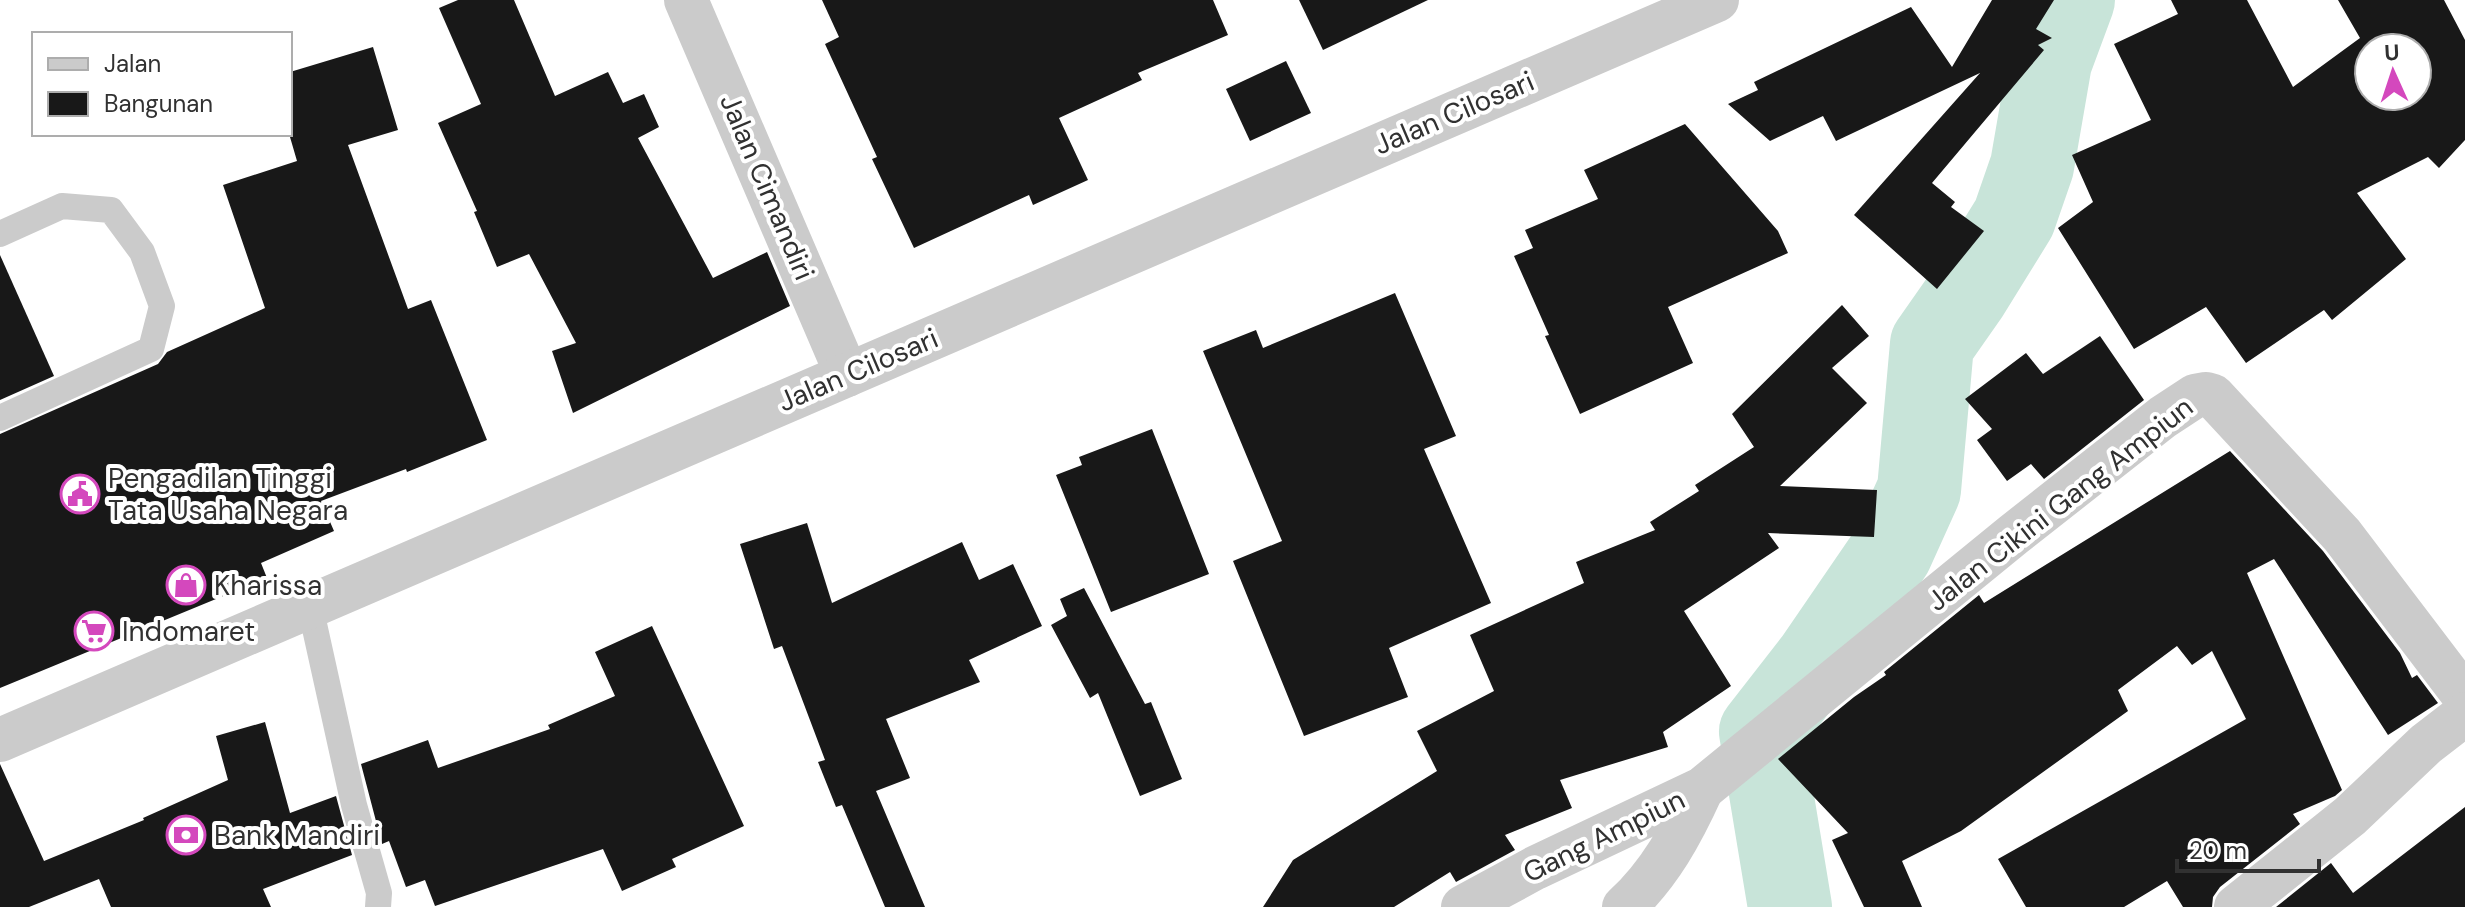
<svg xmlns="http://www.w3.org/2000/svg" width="2465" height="907" font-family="'DM Sans',sans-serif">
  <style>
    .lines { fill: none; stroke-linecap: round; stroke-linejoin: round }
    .river { stroke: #c8e4d9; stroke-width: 84 }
    .building { fill: #181818; fill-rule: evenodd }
    .service { stroke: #cbcbcb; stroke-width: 26 }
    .minor { stroke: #cbcbcb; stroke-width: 44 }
    .labels { text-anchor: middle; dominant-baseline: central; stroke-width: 8; stroke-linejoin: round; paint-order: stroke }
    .street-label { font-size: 28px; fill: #313131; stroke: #fff }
    .poi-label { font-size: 28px; fill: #313131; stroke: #fff; text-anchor: start }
  </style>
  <rect width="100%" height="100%" fill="#fff"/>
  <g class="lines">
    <path class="river" d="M1790 907 1761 732 1817 660 1891 552 1919 490 1932 344 1967 294 2014 218 2032 166 2050 62 2073 0"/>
  </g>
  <g class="building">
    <path d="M458 0H514L555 96 608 72 623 103 644 94 659 127 638 138 713 278 767 252 790 306 573 413 552 351 576 343 529 254 497 267 474 212 477 211 438 123 481 104 439 8Z"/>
    <path d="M822 0H1213L1228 35 1138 73 1142 80 1059 118 1088 180 1033 205 1029 195 914 248 872 159 877 157 825 44 839 37Z"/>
    <path d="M1299 0H1428L1323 50Z"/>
    <path d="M1992 0H2054L2036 29 2052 38 2038 45 2044 50 1932 183 1955 202 1951 207 1984 231 1937 289 1854 215 1980 73 1836 141 1823 116 1770 141 1728 104 1758 90 1754 82 1911 7 1952 67Z"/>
    <path d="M2171 0H2247L2293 87 2360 38 2338 0H2444L2465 40V140L2439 168 2428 157 2357 193 2406 259 2332 320 2324 310 2246 363 2206 307 2134 349 2058 228 2093 202 2072 155 2151 120 2114 44 2178 14ZM2369 48H2417V96H2369Z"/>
    <path d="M373 47 398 130 348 145 408 309 431 300 487 440 407 472 406 469 321 501 334 531 261 563 267 578 0 688V434L158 364 167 352 265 308 223 185 297 161 290 137V72Z"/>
    <path d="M1286 61 1311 113 1250 141 1226 89Z"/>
    <path d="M1685 124 1778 231 1788 253 1668 307 1693 363 1580 414 1545 336 1549 335 1514 256 1533 248 1525 230 1598 199 1584 170Z"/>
    <path d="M0 255 54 376 0 400Z"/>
    <path d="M1395 293 1456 436 1424 449 1491 603 1389 648 1408 697 1304 736 1233 561 1282 541 1203 351 1256 330 1263 348Z"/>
    <path d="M1842 305 1869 336 1832 368 1867 403 1780 486 1877 490 1874 537 1768 533 1779 548 1684 611 1731 686 1663 732 1668 747 1560 780 1572 808 1505 835 1515 850 1456 882 1450 872 1394 907H1263L1293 860 1437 771 1417 731 1494 691 1470 635 1584 583 1576 562 1655 530 1650 522 1699 491 1695 485 1754 447 1732 414Z"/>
    <path d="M2100 336 2144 400 2044 479 2031 464 2007 481 1977 440 1992 429 1965 399 2026 353 2043 374Z"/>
    <path d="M1152 429 1209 574 1111 612 1056 475 1082 465 1079 457Z"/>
    <path d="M2230 451 2323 551 2400 653 2412 678 2417 675 2438 703 2388 735 2274 559 2247 573 2342 790 2335 796 2293 814 2300 824 2220 887 2213 897 2212 907H2183L2167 881 2124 907H2026L1998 859 2246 719 2212 651 2192 665 2177 646 2118 690 2128 711 1961 831 1902 861 1922 907H1864L1832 840 1848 833 1778 759 1854 697 1886 675 1884 672 1979 595 1984 603Z"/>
    <path d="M807 523 832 603 962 542 979 580 1013 564 1042 626 969 660 980 682 886 719 910 778 876 791 925 907H885L842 805 836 807 818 762 825 760 782 646 774 649 740 544Z"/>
    <path d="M1084 588 1145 704 1151 702 1182 779 1140 796 1098 693 1090 698 1051 625 1067 616 1060 599Z"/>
    <path d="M652 626 744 826 672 859 676 867 622 891 603 849 435 906 425 880 406 887 389 841 382 844 361 764 428 740 438 768 550 729 548 725 615 696 595 652Z"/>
    <path d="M265 722 290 813 336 796 352 855 263 889 271 907H111L99 879 29 907H0V764L44 861 144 820 143 818 228 780 216 736Z"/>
    <path d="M2465 807V907H2276L2331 863 2353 893Z"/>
  </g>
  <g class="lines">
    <g class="service">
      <path d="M0 234 62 206 111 210 142 252 162 306 151 349 0 418"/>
      <path d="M310 606 354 805 379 893 378 907"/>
    </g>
    <g class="minor">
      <path d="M686 0 847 375"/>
      <path d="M0 740 1717 0"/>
      <path d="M1463 907 1535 868 1702 789 2013 535 2163 417 2195 396 2206 394 2213 396 2342 535 2465 697"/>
      <path d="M1624 907C1660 874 1682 833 1702 789"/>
      <path d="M2236 907 2350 816 2426 744 2465 714"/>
    </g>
  </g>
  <defs>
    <symbol id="civic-ring" viewBox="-11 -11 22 22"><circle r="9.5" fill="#fff" stroke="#d448bd" stroke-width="1.5"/><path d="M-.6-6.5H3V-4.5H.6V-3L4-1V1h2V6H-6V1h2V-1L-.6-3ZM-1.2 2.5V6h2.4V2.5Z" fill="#d448bd"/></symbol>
    <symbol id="shop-ring" viewBox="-11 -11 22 22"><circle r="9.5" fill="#fff" stroke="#d448bd" stroke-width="1.5"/><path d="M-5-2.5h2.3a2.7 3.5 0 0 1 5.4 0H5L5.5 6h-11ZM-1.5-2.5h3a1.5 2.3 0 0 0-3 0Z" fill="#d448bd"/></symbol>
    <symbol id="supermarket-ring" viewBox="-11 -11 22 22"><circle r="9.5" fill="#fff" stroke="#d448bd" stroke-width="1.5"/><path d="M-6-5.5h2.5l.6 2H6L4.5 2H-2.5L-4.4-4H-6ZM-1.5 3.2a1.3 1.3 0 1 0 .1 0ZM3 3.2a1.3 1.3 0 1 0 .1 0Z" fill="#d448bd"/></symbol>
    <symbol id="bank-ring" viewBox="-11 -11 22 22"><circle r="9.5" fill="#fff" stroke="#d448bd" stroke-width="1.5"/><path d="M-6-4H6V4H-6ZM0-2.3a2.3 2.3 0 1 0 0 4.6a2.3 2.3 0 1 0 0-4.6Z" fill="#d448bd"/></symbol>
  </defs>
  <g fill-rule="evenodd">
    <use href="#civic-ring" x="58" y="472" width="44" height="44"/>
    <use href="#shop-ring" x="164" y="563" width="44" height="44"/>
    <use href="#supermarket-ring" x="72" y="609" width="44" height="44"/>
    <use href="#bank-ring" x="164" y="813" width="44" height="44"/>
  </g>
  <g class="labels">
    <g class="street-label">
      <text transform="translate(1454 113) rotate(-23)">Jalan Cilosari</text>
      <text transform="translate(767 187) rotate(67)">Jalan Cimandiri</text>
      <text transform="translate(858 370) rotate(-23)">Jalan Cilosari</text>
      <text transform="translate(2060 504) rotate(-38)">Jalan Cikini Gang Ampiun</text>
      <text transform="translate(1604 836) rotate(-26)">Gang Ampiun</text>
    </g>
    <g class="poi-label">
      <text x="108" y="478">Pengadilan Tinggi<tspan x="108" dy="32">Tata Usaha Negara</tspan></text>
      <text x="214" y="585">Kharissa</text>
      <text x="122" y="631">Indomaret</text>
      <text x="214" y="835">Bank Mandiri</text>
    </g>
  </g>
  <rect x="32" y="32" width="260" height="104" fill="#ffffff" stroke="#adadad" stroke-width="2"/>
  <rect x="48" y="58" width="40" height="12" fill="#cbcbcb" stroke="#adadad" stroke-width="2"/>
  <text x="104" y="72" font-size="24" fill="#313131">Jalan</text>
  <rect x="48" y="92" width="40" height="24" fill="#181818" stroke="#adadad" stroke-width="2"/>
  <text x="104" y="112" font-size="24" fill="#313131">Bangunan</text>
  <g transform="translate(2393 72) rotate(357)"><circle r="38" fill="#ffffff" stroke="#adadad" stroke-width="2"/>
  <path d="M0-6L14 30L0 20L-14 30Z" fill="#d448bd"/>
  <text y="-12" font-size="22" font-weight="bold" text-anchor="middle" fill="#313131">U</text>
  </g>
  <path d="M2177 859v12h142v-12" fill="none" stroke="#313131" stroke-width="4"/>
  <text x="2189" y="859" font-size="24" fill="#313131" stroke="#ffffff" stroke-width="6" paint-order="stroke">20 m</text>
</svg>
